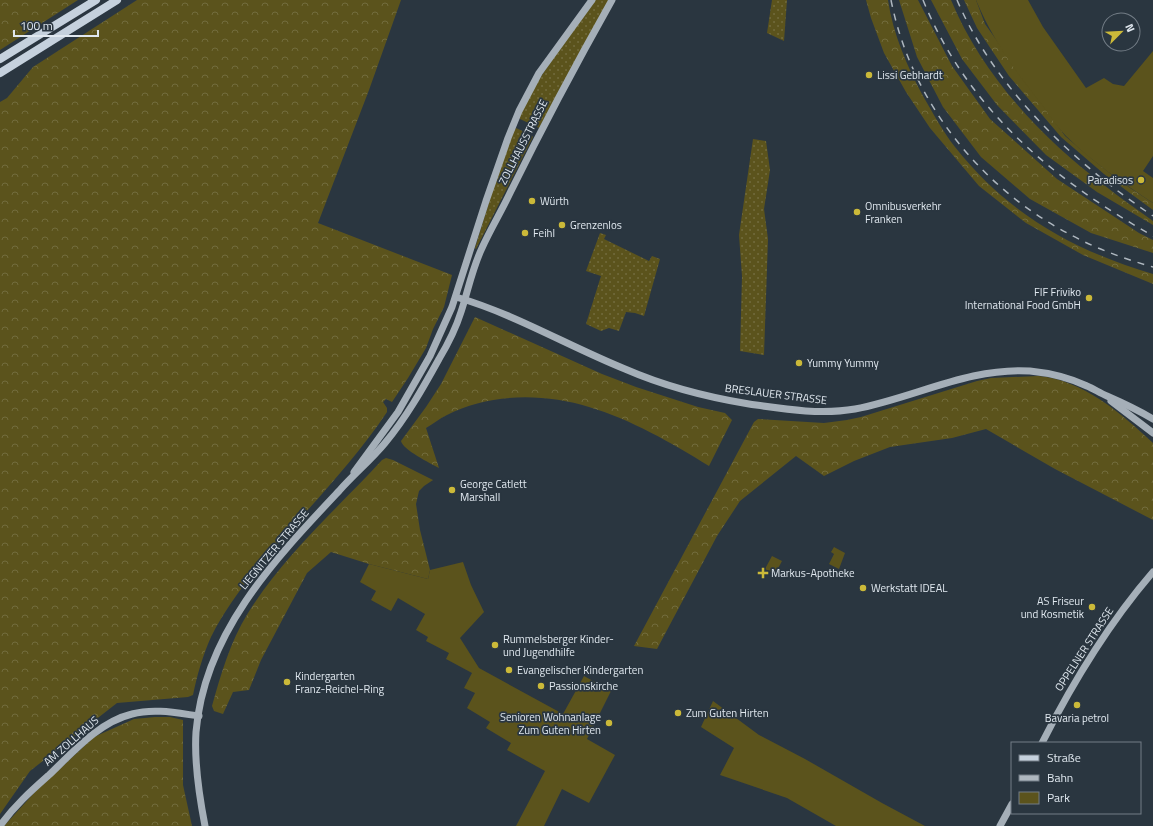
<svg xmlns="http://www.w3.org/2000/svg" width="1153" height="826" font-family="'Titillium Web',sans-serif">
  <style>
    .grass { fill: url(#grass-dots) }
    .forest { fill: url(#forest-crowns) }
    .green { fill: #5b531c }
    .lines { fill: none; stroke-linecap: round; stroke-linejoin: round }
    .secondary { stroke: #a5afb8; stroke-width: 7 }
    .primary { stroke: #c5d1dd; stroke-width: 8 }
    .rail { stroke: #aeb7bf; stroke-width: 1.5; stroke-dasharray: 7 7; stroke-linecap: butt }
    .poi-dot { fill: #cbb939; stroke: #2a3640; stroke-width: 1.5 }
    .labels { text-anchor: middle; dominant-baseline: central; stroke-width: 3.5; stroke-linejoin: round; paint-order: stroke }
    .poi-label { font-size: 11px; fill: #e0e8ef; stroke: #2a3640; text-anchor: start }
    .street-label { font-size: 11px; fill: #e0e8ef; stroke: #2a3640 }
  </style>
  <defs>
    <pattern id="grass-dots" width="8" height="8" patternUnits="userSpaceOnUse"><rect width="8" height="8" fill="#5b531c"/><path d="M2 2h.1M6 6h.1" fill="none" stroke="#726c3d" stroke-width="1.8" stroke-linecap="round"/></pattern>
    <pattern id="forest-crowns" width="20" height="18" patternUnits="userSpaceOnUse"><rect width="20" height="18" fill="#5b531c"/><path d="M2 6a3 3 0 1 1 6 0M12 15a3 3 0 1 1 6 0" fill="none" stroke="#726c3d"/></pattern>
  </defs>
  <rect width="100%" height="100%" fill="#2a3640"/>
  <g class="grass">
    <path d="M592 0H610L539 128 520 119 518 116 524 102Z"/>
    <path d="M772 0H787L784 41 767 33Z"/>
    <path d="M516 128 531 135 533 137 476 249 475 248 508 140Z"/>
    <path d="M753 139 766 141 770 170 764 209 768 239 764 355 740 351 742 276 739 235Z"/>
    <path d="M600 233 606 235 604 239 649 261 652 256 660 259 644 316 635 313 626 312 619 331 609 328 601 331 586 324 601 276 586 271Z"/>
  </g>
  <g class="forest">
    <path d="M0 0H78L0 50Z"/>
    <path d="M137 0H401L369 90 318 223 452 275 444 307 433 329 426 348 408 378 392 402 386 399 383 402 387 408V412C355 460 314 502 276 546 252 574 228 603 211 637 203 655 197 675 193 695L188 697 117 703 30 771 0 814V102L7 98 33 67Z"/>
    <path d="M866 0H888C893 34 907 66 923 96 933 113 943 132 955 147 1008 214 1073 250 1153 274V284L1083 255 1026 223 979 186 930 128 906 92 884 53 871 18Z"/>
    <path d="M899 0H918L952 66 990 119 1057 179 1139 233 1153 240V253L1091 233 1030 199 981 157 943 107 917 57Z"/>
    <path d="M931 0H951C981 73 1041 138 1104 185 1120 198 1137 209 1153 221V225L1097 192 1046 155 997 105 962 59Z"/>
    <path d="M964 0H976L985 24 1065 136 1092 159 1121 182 1153 203V210L1104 174 1061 137 1009 76 977 28Z"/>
    <path d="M475 317 602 374 636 387 698 407 725 413 732 420 709 466C672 443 630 419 589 407 544 393 489 393 447 415 440 418 433 424 426 428L439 468C430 463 403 450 401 441L426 407 441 384Z"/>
    <path d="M1038 376C1083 380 1121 413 1153 443V520L1055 469 986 429 952 438 890 447 854 461 824 476 796 456 740 501 717 536 657 649 634 646 754 422 758 419 824 423 847 420 861 417 977 381 991 378Z"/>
    <path d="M386 458 393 460 433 480 424 486 419 491 416 504 420 530 430 570 428 579 369 564 331 552 307 573 261 660 249 690 233 692 223 714 214 711 212 706C221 674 230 642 248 613 284 555 336 510 382 460Z"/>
    <path d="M155 717H170L183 720V785L192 826H4L35 792 94 737 134 719Z"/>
  </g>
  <g class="green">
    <path d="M976 0H1028L1043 27 1086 88 1104 78 1113 84 1124 86 1153 51V156L1143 171 1153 178V203C1123 183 1092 162 1066 136 1057 127 1050 116 1042 105 1016 72 992 39 976 0Z"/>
    <path d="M834 547 845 553 839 569 829 564 834 554 831 552Z"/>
    <path d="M772 556 782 561 775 574 765 569Z"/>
    <path d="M463 562 471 585 484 612 460 638 479 668 563 714 584 676 611 691 587 739 615 755 589 803 562 789 544 826H516L545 771 507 750 511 743 486 728 490 722 467 708 475 693 464 688 472 673 446 659 449 653 426 641 428 637 416 630 425 614 398 598 391 611 371 600 376 591 360 582 369 564 428 579 430 570Z"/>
    <path d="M713 701 759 735 805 759 882 803 925 826H836L787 798 720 775 734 748 701 727Z"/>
  </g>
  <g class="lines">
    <g class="secondary">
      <path d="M456 297C515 314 568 346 625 369 664 386 706 397 749 404 784 409 820 415 855 409 914 398 969 367 1030 371 1050 373 1070 378 1087 386 1094 389 1100 393 1107 396 1123 403 1138 410 1153 419"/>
      <path d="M1111 401 1153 433"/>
      <path d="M354 472 398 412 430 356 452 307 486 201 508 138 519 111 539 73 592 0"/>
      <path d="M1042 743C1073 682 1108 624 1153 572"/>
      <path d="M0 826C14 806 31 791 49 775 73 752 99 722 132 714 154 708 177 713 199 716"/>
      <path d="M205 826C199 795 194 763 196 732 204 633 275 559 339 491 354 474 371 460 385 443 406 418 423 388 439 359 448 344 456 328 461 312 468 291 472 269 482 248 490 230 501 212 510 193 542 128 576 64 612 0"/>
      <path d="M1000 826 1012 804"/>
    </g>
    <g class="primary">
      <path d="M0 59 96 0"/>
      <path d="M0 73 117 0"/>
    </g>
    <g class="rail">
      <path d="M891 0C911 101 980 188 1071 235 1097 249 1125 259 1153 267"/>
      <path d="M923 0C968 110 1053 179 1153 236"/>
      <path d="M957 0C995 89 1074 163 1153 216"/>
    </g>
  </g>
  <g class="poi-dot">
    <circle cx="869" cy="75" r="4"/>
    <circle cx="1141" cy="180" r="4"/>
    <circle cx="532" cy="201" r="4"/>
    <circle cx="857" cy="212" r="4"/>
    <circle cx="562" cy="225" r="4"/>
    <circle cx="525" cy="233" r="4"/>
    <circle cx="1089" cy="298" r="4"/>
    <circle cx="799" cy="363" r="4"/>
    <circle cx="452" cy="490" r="4"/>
    <path d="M761 567h4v4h4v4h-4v4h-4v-4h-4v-4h4z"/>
    <circle cx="863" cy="588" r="4"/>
    <circle cx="1092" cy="607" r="4"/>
    <circle cx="495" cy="645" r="4"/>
    <circle cx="509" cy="670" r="4"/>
    <circle cx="287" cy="682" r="4"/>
    <circle cx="541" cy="686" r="4"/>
    <circle cx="1077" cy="705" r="4"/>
    <circle cx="678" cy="713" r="4"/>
    <circle cx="609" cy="723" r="4"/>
  </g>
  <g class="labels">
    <g class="poi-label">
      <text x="877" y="75">Lissi Gebhardt</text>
      <text x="1133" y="180" text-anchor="end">Paradisos</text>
      <text x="540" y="201">Würth</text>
      <text x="865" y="206">Omnibusverkehr<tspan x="865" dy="13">Franken</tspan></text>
      <text x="570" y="225">Grenzenlos</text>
      <text x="533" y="233">Feihl</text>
      <text x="1081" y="292" text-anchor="end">FIF Friviko<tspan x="1081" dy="13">International Food GmbH</tspan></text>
      <text x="807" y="363">Yummy Yummy</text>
      <text x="460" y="484">George Catlett<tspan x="460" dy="13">Marshall</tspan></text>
      <text x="771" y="573">Markus-Apotheke</text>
      <text x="871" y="588">Werkstatt IDEAL</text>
      <text x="1084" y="601" text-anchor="end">AS Friseur<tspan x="1084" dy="13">und Kosmetik</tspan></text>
      <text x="503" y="639">Rummelsberger Kinder-<tspan x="503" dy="13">und Jugendhilfe</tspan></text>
      <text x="517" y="670">Evangelischer Kindergarten</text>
      <text x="295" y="676">Kindergarten<tspan x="295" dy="13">Franz-Reichel-Ring</tspan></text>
      <text x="549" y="686">Passionskirche</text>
      <text x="686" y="713">Zum Guten Hirten</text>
      <text x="601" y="717" text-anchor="end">Senioren Wohnanlage<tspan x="601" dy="13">Zum Guten Hirten</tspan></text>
      <text x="1077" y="718" text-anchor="middle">Bavaria petrol</text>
    </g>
    <g class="street-label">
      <text transform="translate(523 142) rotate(-63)">ZOLLHAUSSTRASSE</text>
      <text transform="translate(776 394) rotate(7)">BRESLAUER STRASSE</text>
      <text transform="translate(274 549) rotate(-50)">LIEGNITZER STRASSE</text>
      <text transform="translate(1084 649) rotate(-57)">OPPELNER STRASSE</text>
      <text transform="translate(71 741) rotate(-41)">AM ZOLLHAUS</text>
    </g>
  </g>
  <rect x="1011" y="742" width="130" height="72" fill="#2a3640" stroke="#737d86"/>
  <rect x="1019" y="755" width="20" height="6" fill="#c5d1dd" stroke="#737d86"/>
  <text x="1047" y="762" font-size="12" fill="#e0e8ef">Straße</text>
  <rect x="1019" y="775" width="20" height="6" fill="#aeb7bf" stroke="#737d86"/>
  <text x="1047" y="782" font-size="12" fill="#e0e8ef">Bahn</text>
  <rect x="1019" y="792" width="20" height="12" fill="#5b531c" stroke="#737d86"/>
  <text x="1047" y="802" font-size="12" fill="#e0e8ef">Park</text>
  <g transform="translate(1121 32) rotate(66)"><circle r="19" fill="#2a3640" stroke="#737d86"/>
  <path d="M0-3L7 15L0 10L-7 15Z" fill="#cbb939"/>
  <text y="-6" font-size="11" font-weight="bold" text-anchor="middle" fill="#e0e8ef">N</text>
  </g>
  <path d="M14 30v6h84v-6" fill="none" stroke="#e0e8ef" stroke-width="2"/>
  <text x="20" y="30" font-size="12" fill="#e0e8ef" stroke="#2a3640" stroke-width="3" paint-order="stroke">100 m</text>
</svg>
